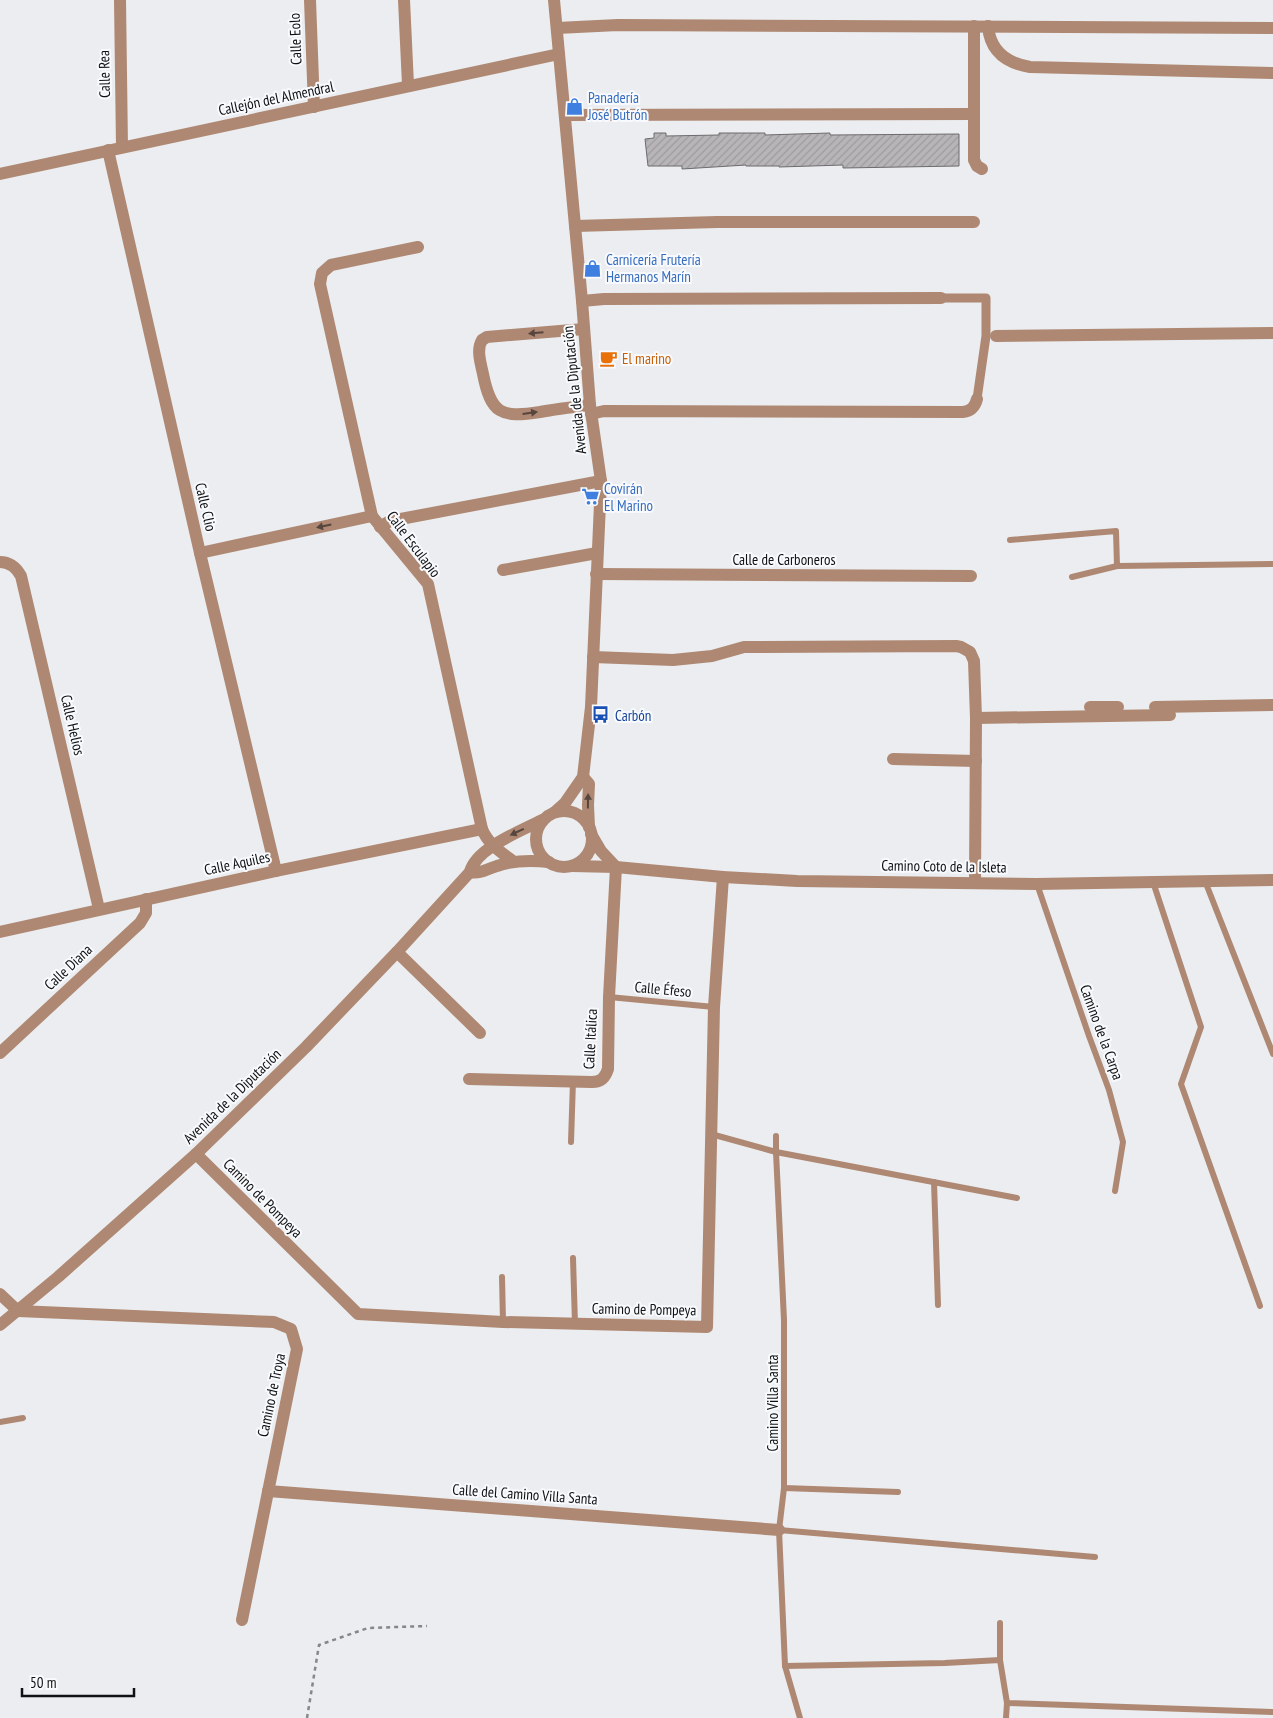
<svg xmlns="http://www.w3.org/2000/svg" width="1273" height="1718" font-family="'PT Sans Narrow',sans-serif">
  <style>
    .building { fill: url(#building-hatch); stroke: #6d6b6d }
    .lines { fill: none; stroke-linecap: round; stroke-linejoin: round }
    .path { stroke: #868789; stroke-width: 2.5; stroke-dasharray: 4 4; stroke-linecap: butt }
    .service { stroke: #ae8872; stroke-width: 6 }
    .pedestrian { stroke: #ae8872; stroke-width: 9 }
    .minor { stroke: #ae8872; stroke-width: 12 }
    .tertiary { stroke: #ae8872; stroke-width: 12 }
    .oneway { fill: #57463d }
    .labels { text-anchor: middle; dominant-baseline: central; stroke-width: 4; stroke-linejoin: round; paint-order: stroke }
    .street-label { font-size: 15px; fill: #0f1011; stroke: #f8fafd }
    .shop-label { font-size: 15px; fill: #366cbe; stroke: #f8fafd; text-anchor: start }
    .food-label { font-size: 15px; fill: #c56008; stroke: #f8fafd; text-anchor: start }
    .transit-label { font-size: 15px; fill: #164399; stroke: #f8fafd; text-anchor: start }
  </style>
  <defs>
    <pattern id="building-hatch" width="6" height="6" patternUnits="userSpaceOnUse" patternTransform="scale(1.25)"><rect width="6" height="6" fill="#b8b5b8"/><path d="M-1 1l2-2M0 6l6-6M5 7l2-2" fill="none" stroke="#9d9b9d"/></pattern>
  </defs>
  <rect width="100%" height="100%" fill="#ebedf0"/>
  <path class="building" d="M654 133H666V136L719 135V133H765V135L830 133V135L959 134V166L843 168V165L779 167V166H746V165L682 169V166H648L645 139 654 138Z"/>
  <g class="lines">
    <path class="path" d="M307 1718 319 1645 368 1628 427 1626"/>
    <g class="service">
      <path d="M1010 540 1116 531 1117 566 1273 564"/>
      <path d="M1072 577 1117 566"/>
      <path d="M1205 881 1273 1054"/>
      <path d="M1153 882 1201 1027 1181 1084 1260 1306"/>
      <path d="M1037 884 1089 1036 1109 1090 1123 1142 1115 1191"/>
      <path d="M609 997 714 1007"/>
      <path d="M711 1134 776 1152 784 1320V1488L779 1530 785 1666 800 1718"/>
      <path d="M776 1136V1152L1017 1198"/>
      <path d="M571 1142 573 1081"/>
      <path d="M934 1182 938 1305"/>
      <path d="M573 1258 575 1324"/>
      <path d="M502 1277 503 1322"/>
      <path d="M0 1422 23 1418"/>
      <path d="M784 1488 898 1492"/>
      <path d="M779 1530 1095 1557"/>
      <path d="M1000 1623V1660"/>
      <path d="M785 1666 945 1663 1000 1660 1007 1703 1273 1712"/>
      <path d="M1006 1718 1007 1703"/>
    </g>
    <path class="pedestrian" d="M941 298H986V336L977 399"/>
    <g class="minor">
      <path d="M120 0 122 147"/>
      <path d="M310 0 314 107"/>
      <path d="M404 0 408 85"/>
      <path d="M974 26V160L977 166 982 169"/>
      <path d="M988 26C990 51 1006 63 1030 67L1273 73"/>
      <path d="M557 28 618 25 1273 28"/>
      <path d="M565 115 974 114"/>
      <path d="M108 150 200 553 276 871"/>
      <path d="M0 174 559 54"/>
      <path d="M575 226 717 222H974"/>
      <path d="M418 247 331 265 322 273 320 284 372 516 428 584 482 829C488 844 501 852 514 862"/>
      <path d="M582 301 604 299 941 298"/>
      <path d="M584 329 487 337 482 340C476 350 481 364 483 374 491 414 501 418 540 412 556 409 573 407 590 405"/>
      <path d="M996 336 1273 333"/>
      <path d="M591 414 604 411 963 412C971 411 975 407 977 399"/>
      <path d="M380 527 390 521 601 481"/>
      <path d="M200 553 372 516"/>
      <path d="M0 562C10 562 16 567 21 576L99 909"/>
      <path d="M503 570 597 553"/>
      <path d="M596 574 971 576"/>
      <path d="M593 657 673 660 712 656 744 647 956 646 961 647 970 652 974 661 976 718 975 882"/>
      <path d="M1090 707H1118"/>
      <path d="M1155 707 1273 705"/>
      <path d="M976 718 1170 715"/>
      <path d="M893 759 976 761"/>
      <path d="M591 834 601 851 616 867"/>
      <path d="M572 866 616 867 723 877 797 881 1037 884 1273 880"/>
      <path d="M0 932 276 871 482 829"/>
      <path d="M397 952 480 1033"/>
      <path d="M0 1053 140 923 146 913V899"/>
      <path d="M469 1079 592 1082C601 1082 605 1078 608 1069L609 997 616 867"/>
      <path d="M196 1154 358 1314 503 1322 707 1327 714 1007 723 877"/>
      <path d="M0 1294 18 1311 274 1322 291 1329 297 1349 242 1620"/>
      <path d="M268 1491 779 1530"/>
    </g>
    <g class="tertiary">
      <path d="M554 0 582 301 590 405 601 481 591 707 583 777 565 803 555 812"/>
      <path d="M583 777 589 784 588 805 589 827"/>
      <circle cx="564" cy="839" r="28"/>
      <path d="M470 872C482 874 486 869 497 866 514 860 531 860 549 862"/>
      <path d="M0 1325 58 1277 196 1154 306 1047 397 952 470 872C476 848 521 831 542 820"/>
    </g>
  </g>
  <defs><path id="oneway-solid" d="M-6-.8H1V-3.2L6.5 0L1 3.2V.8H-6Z" transform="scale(1.25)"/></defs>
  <g class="oneway">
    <use href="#oneway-solid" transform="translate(536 333) rotate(175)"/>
    <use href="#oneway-solid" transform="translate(530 413) rotate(-8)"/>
    <use href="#oneway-solid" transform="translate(324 526) rotate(168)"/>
    <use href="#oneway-solid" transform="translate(588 801) rotate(-89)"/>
    <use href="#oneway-solid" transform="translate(517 832) rotate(155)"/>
  </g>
  <defs>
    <symbol id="shop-bare" viewBox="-9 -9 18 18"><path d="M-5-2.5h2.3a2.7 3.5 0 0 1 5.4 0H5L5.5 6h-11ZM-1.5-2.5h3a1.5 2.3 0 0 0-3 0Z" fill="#3f7fe0" stroke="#f8fafd" stroke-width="2.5" paint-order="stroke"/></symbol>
    <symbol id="cafe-bare" viewBox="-9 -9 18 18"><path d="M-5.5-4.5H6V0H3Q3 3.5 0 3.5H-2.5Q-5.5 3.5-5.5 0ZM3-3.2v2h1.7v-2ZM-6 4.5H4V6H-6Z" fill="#e8710a" stroke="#f8fafd" stroke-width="2.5" paint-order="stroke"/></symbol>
    <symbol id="supermarket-bare" viewBox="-9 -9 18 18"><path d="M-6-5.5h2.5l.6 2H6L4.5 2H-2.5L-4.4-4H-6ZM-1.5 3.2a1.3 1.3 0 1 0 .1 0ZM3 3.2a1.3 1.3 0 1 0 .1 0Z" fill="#3f7fe0" stroke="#f8fafd" stroke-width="2.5" paint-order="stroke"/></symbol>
    <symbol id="bus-bare" viewBox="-9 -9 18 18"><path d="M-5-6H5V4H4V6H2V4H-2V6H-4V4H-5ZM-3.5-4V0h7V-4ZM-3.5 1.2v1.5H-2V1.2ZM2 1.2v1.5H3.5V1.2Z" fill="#1a4fb4" stroke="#f8fafd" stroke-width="2.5" paint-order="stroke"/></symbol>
  </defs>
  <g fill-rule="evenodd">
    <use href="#shop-bare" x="562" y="94" width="25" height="25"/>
    <use href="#shop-bare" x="580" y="256" width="25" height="25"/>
    <use href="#cafe-bare" x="596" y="346" width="25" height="25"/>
    <use href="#supermarket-bare" x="578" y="484" width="25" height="25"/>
    <use href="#bus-bare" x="588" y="702" width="25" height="25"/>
  </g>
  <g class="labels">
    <g class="street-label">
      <text transform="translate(295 39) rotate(-92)">Calle Eolo</text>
      <text transform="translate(104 74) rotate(-91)">Calle Rea</text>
      <text transform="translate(276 98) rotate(-12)">Callejón del Almendral</text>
      <text transform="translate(574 390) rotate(-96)">Avenida de la Diputación</text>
      <text transform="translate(206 507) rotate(77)">Calle Clio</text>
      <text transform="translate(414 544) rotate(53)">Calle Esculapio</text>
      <text x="784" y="559">Calle de Carboneros</text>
      <text transform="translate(73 725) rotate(77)">Calle Helios</text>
      <text transform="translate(237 863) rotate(-12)">Calle Aquiles</text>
      <text transform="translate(944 866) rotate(1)">Camino Coto de la Isleta</text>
      <text transform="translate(68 967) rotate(-43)">Calle Diana</text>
      <text transform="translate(663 989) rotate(5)">Calle Éfeso</text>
      <text transform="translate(1102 1032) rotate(70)">Camino de la Carpa</text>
      <text transform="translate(590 1039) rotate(-87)">Calle Itálica</text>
      <text transform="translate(232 1096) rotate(-44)">Avenida de la Diputación</text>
      <text transform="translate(263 1198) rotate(45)">Camino de Pompeya</text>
      <text transform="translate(644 1309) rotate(1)">Camino de Pompeya</text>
      <text transform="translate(271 1395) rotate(-78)">Camino de Troya</text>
      <text transform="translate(772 1403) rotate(-90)">Camino Villa Santa</text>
      <text transform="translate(525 1494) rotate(4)">Calle del Camino Villa Santa</text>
    </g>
    <g class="shop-label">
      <text x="588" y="97">Panadería<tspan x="588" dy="17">José Butrón</tspan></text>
      <text x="606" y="259">Carnicería Frutería<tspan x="606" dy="17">Hermanos Marín</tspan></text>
      <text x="604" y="488">Covirán<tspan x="604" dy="17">El Marino</tspan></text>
    </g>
    <g class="food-label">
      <text x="622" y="358">El marino</text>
    </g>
    <g class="transit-label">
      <text x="615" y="715">Carbón</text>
    </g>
  </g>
  <path d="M22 1688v8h112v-8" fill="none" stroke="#0f1011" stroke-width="2.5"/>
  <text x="30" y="1688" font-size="15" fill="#0f1011" stroke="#f8fafd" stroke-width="4" paint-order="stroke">50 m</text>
</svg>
